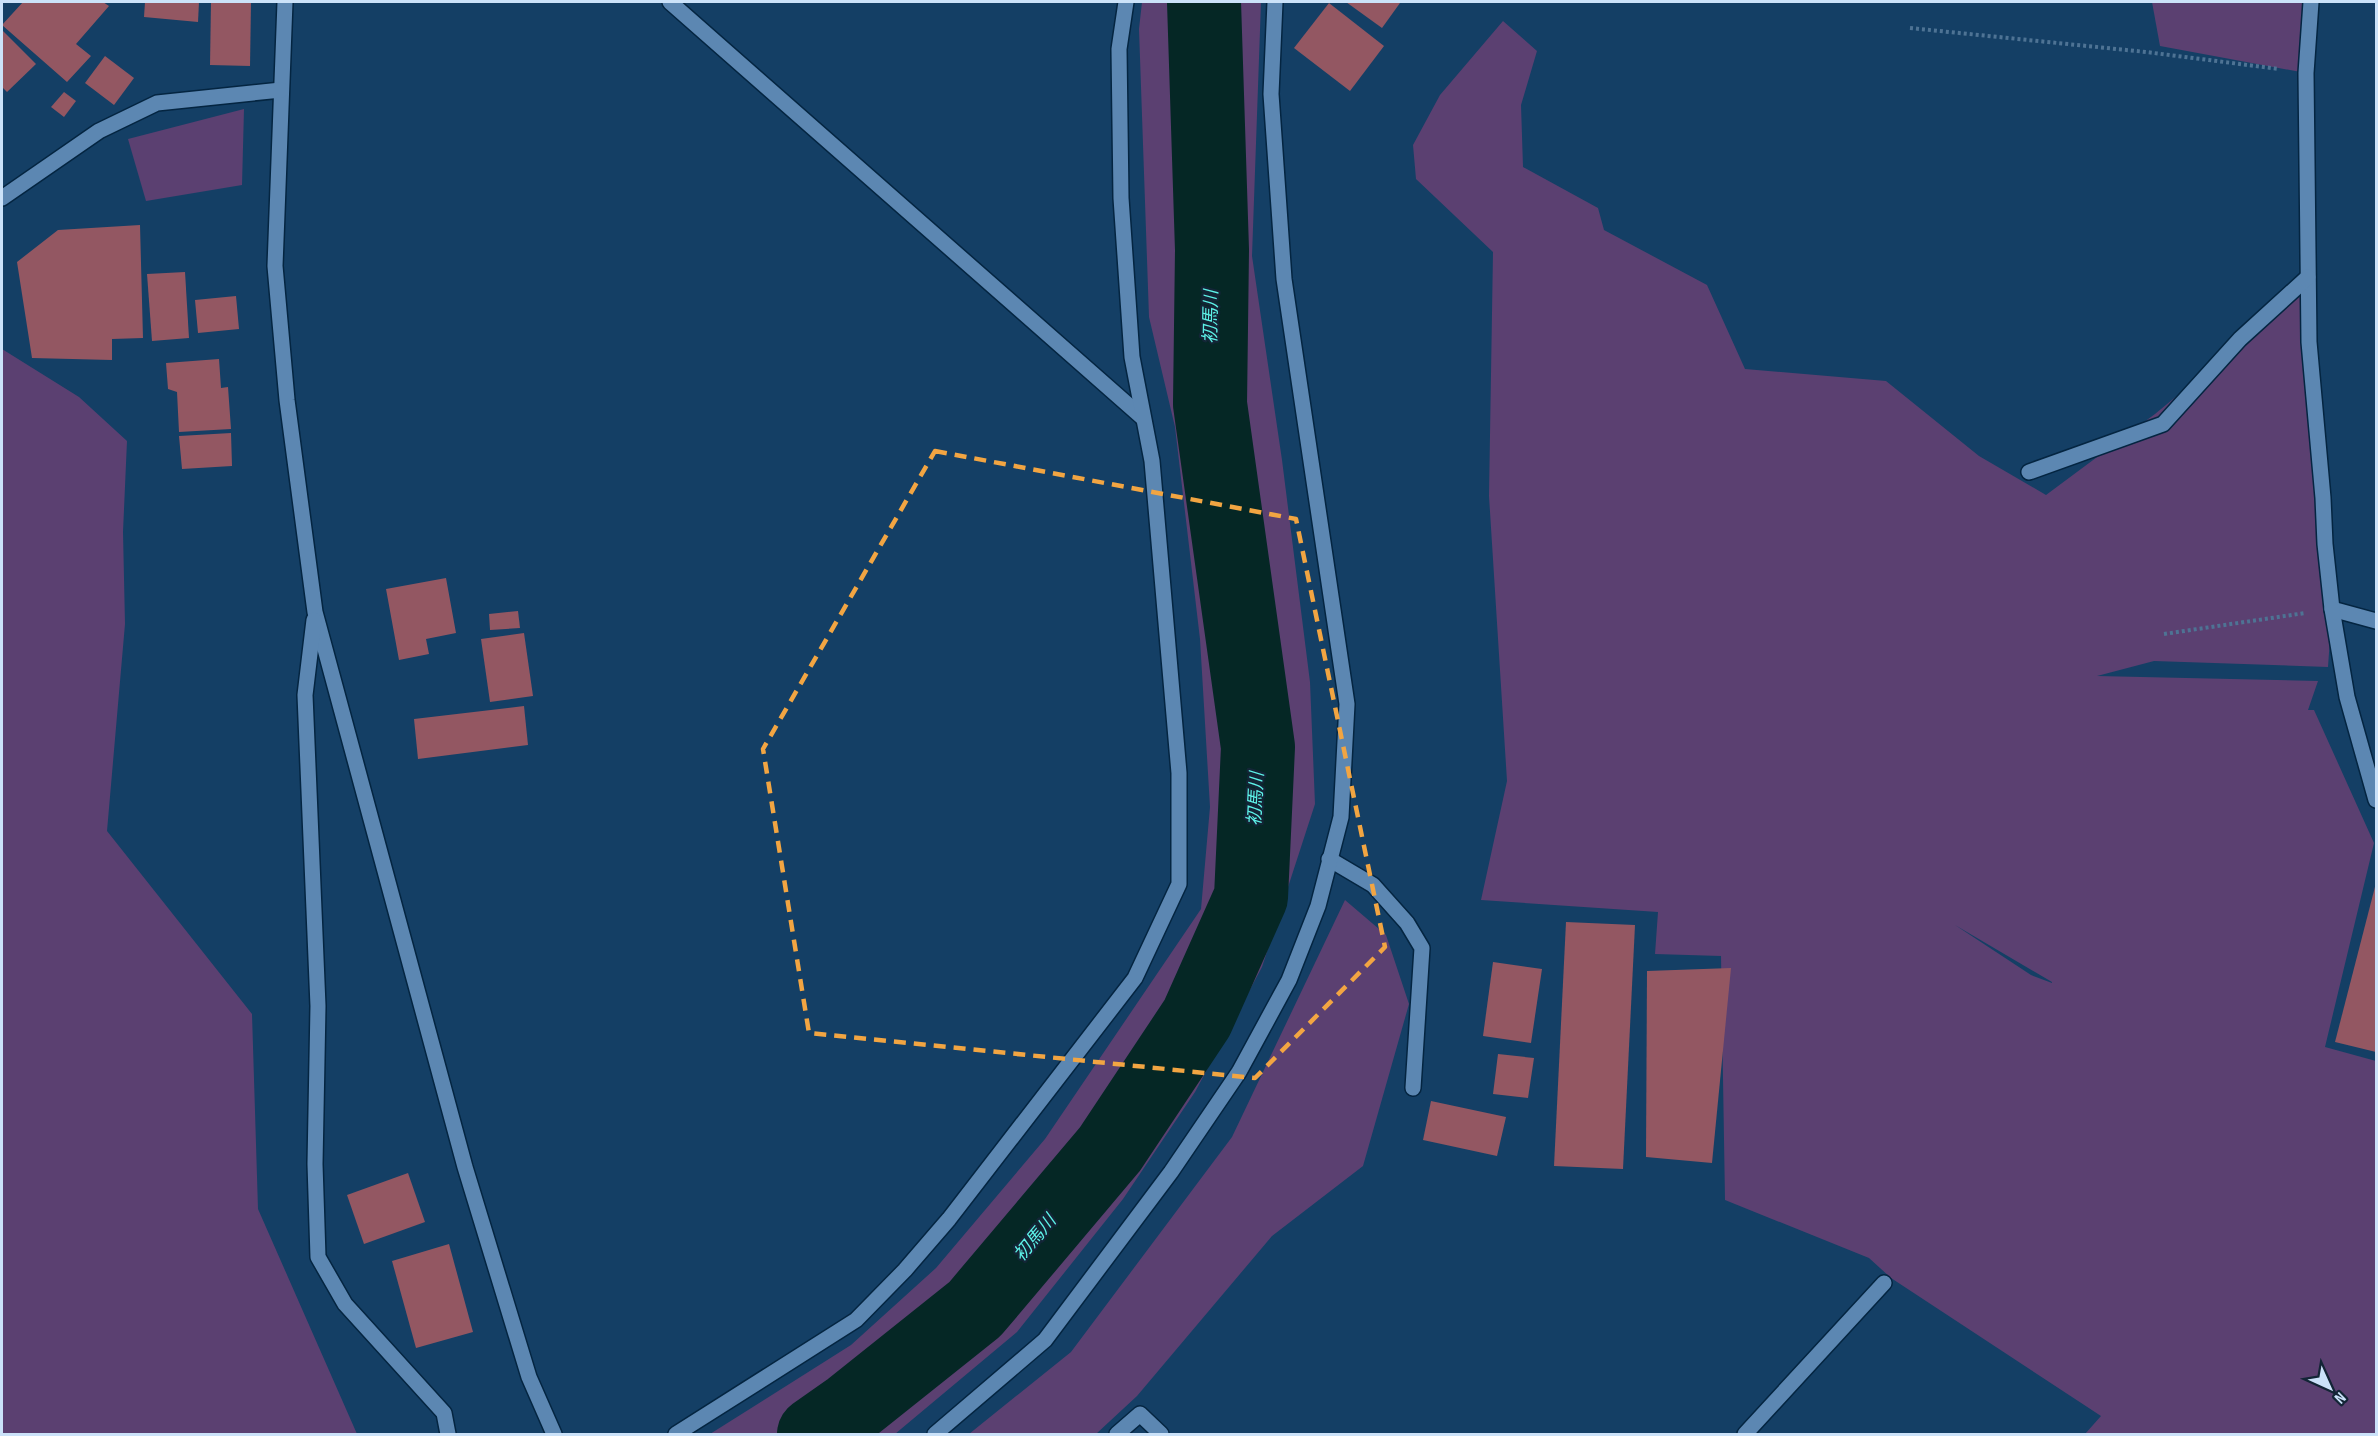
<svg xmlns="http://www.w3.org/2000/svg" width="2378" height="1436" font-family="'Sofia Sans Condensed','Noto Sans JP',sans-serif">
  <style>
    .green { fill: #5b4071; fill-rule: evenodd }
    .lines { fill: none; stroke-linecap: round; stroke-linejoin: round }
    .river { stroke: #052725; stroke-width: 74 }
    .building { fill: #935762 }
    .minor-casing { stroke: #042541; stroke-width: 18 }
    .path { stroke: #4e7394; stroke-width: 4; stroke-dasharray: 3 3; stroke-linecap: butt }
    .minor { stroke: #5c87b2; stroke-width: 15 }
    .marked { fill: none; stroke: #f2a542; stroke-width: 4.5; stroke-dasharray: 12 8; stroke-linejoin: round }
    .labels { text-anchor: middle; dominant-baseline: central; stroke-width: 4.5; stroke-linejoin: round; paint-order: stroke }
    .water-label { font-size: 18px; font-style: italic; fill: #5df2e8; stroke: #132536 }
  </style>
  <rect width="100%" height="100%" fill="#143f65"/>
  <g class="green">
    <path d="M1142 2H1261L1252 256 1282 460 1310 682 1315 804 1262 967 1195 1092 1123 1199 1017 1332 895 1434H710L851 1345 936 1268 1045 1139 1201 909 1210 807 1200 639 1175 427 1149 317 1139 29Z"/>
    <path d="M2152 2H2310L2306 73 2160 46Z"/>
    <path d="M1503 21 1537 51 1521 105 1523 167 1598 208 1604 230 1707 285 1745 369 1886 381 1979 456 2046 495 2155 414 2300 294 2334 581 2328 667 2154 661 2097 676 2318 681 2308 710H2314L2374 843 2325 1047 2376 1061V1434H2085L2101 1416 1891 1278 1869 1258 1725 1200 1721 956 1655 954 1658 912 1481 900 1507 781 1489 496 1493 252 1416 179 1413 145 1440 95ZM1955 925 2052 982V983L2031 975Z"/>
    <path d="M244 109 242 185 146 201 128 139Z"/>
    <path d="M2 349 79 397 127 441 123 532 125 624 107 831 252 1014 258 1209 357 1434H2Z"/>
    <path d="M1345 900 1386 935 1409 1004 1363 1166 1272 1236 1137 1396 1096 1434H969L1071 1352 1232 1137Z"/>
  </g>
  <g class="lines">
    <path class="river" d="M814 1434 851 1408 975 1309 1110 1149 1197 1018 1251 897 1258 747 1210 404 1212 250 1204 2"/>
  </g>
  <g class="building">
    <path d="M23 2H103L109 6 76 44 91 56 67 82 2 25Z"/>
    <path d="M145 2H199L198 22 144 17Z"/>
    <path d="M211 2H251L250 66 210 65Z"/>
    <path d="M1346 2H1399L1400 3 1382 28Z"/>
    <path d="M1329 3 1384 46 1350 91 1294 48Z"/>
    <path d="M2 30 36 64 7 92 2 87Z"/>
    <path d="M105 56 134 78 114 105 85 83Z"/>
    <path d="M64 92 76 101 64 117 51 107Z"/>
    <path d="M140 225 143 338 112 339V360L32 358 17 262 58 230Z"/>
    <path d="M185 272 189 338 152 341 147 274Z"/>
    <path d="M236 296 239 329 198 333 195 300Z"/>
    <path d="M219 359 221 388 228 387 231 429 179 432 177 392 168 389 166 363Z"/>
    <path d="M231 433 232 466 182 469 179 436Z"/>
    <path d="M446 578 456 633 426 639 429 654 399 660 386 589Z"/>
    <path d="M518 611 520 628 490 630 489 614Z"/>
    <path d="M524 633 533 696 490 702 481 639Z"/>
    <path d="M524 706 528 745 418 759 414 719Z"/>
    <path d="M2376 883V1052L2335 1042Z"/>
    <path d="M1566 922 1635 925 1623 1169 1554 1166Z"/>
    <path d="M1493 962 1542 969 1531 1043 1483 1036Z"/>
    <path d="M1731 968 1712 1163 1646 1157 1647 971Z"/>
    <path d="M1498 1054 1534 1058 1528 1098 1493 1094Z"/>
    <path d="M1431 1101 1506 1117 1497 1156 1423 1140Z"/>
    <path d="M408 1173 425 1222 364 1244 347 1195Z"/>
    <path d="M449 1244 473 1332 416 1348 392 1261Z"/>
  </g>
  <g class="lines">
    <defs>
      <g id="minor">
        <path d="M285 2 275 266 287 400 315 612 465 1167 529 1377 554 1434"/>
        <path d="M670 2 1143 418"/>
        <path d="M2311 2 2306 73 2309 342 2323 498 2325 544 2332 609 2376 621"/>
        <path d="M2 198 99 131 157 103 281 90"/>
        <path d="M2029 472 2163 424 2240 339 2308 277"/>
        <path d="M2332 609 2347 697 2376 800"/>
        <path d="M314 620 305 695 318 1006 315 1164 318 1257 345 1304 444 1413 448 1434"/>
        <path d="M1329 859 1373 885 1407 923 1422 948 1413 1088"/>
        <path d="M676 1434 856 1320 905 1270 949 1219 1135 978 1179 884V773L1152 461 1132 357 1121 198 1119 49 1126 2"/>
        <path d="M935 1434 1045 1340 1171 1172 1239 1072 1289 980 1318 906 1341 817 1347 704 1284 279 1271 94 1275 2"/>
        <path d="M1117 1434 1140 1414 1161 1434"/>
        <path d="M1745 1434 1884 1283"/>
      </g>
    </defs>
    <use href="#minor" class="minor-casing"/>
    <g class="path">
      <path d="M1910 28 2146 52 2279 69"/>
      <path d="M2164 634 2305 613"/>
    </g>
    <use href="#minor" class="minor"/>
  </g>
  <path class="marked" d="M935 451 1296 519 1385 947 1255 1078 809 1033 763 749Z"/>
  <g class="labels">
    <g class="water-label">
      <text transform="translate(1211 317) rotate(-89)">初馬川</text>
      <text transform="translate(1256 799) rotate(-87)">初馬川</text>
      <text transform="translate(1035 1238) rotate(-50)">初馬川</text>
    </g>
  </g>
  <rect width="2378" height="1436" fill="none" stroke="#cbe2f9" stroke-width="6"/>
  <g transform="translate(2330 1388) rotate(135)" stroke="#132536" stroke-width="4.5" paint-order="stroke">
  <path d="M0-4.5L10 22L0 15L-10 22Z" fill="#cbe2f9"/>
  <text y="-9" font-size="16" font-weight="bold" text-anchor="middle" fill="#cbe2f9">N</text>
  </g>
</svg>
